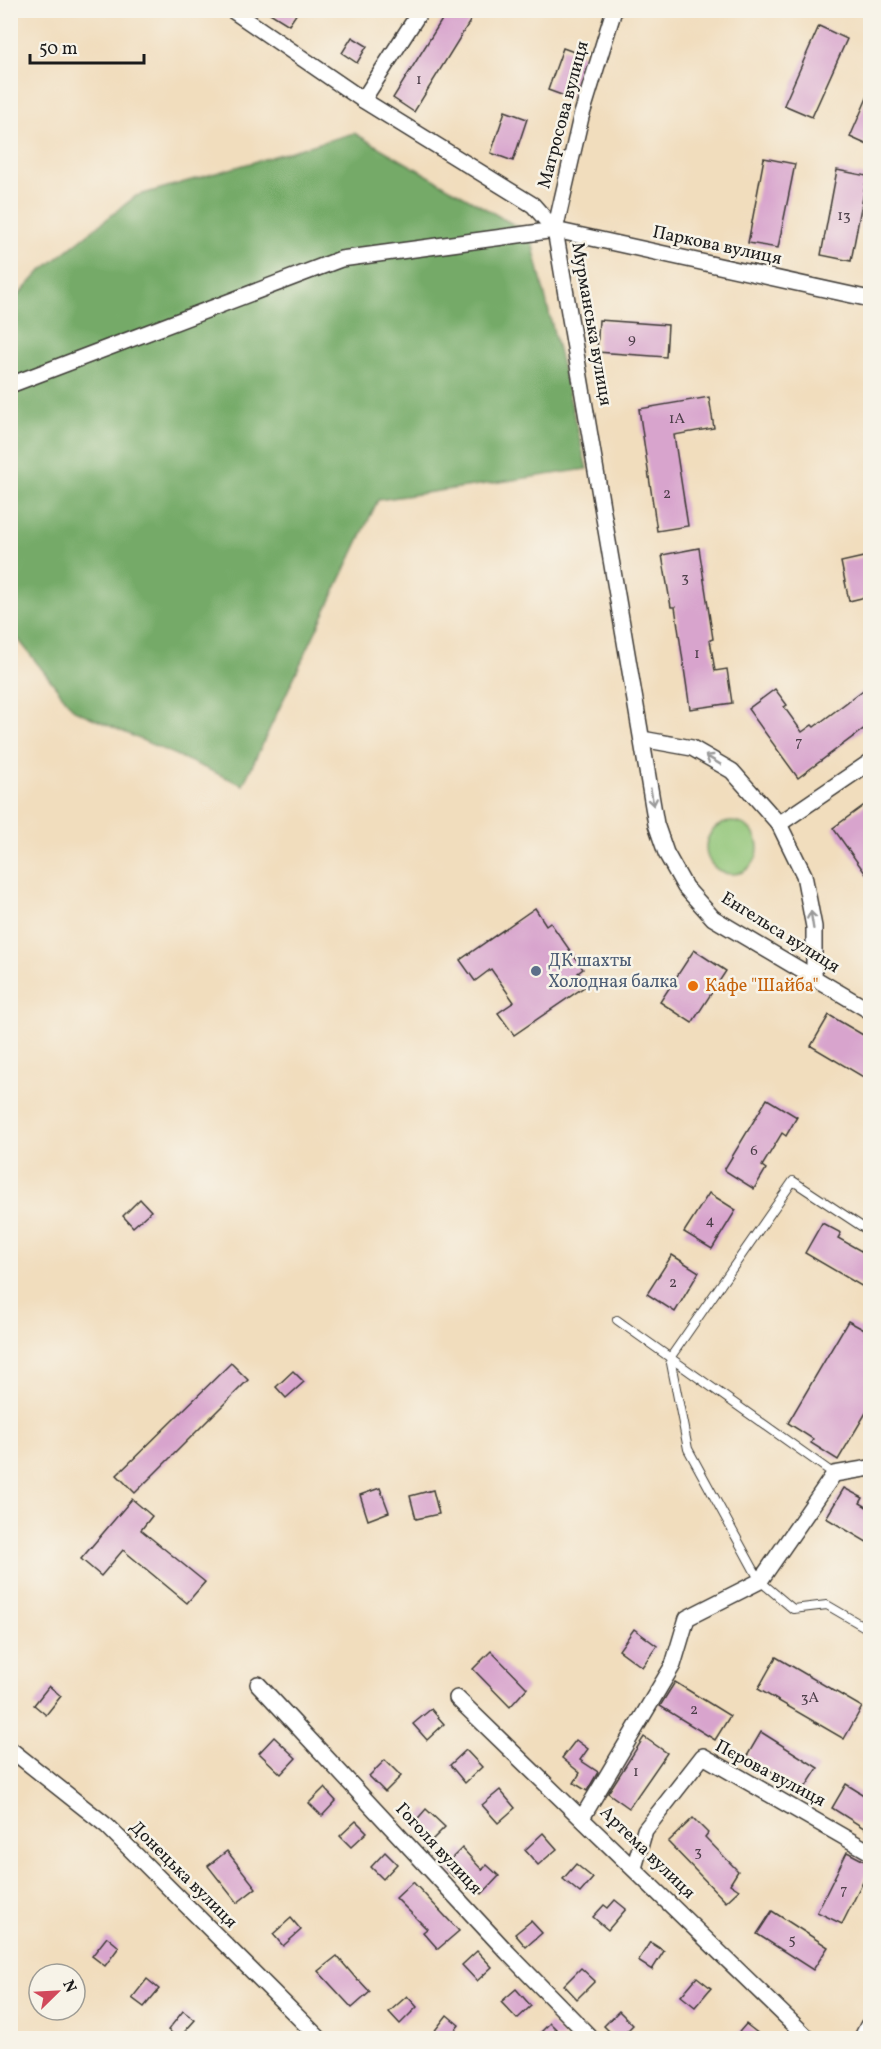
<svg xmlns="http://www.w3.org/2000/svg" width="881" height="2049" font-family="Vollkorn,serif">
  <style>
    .green { fill: #90c577; stroke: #56704a; stroke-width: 1.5 }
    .forest { fill: #74aa68; stroke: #486342; stroke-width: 1.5 }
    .building { fill: #d8a4cd }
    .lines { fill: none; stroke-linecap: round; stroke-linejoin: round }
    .lane-casing { stroke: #3c3934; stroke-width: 10 }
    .street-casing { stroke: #3c3934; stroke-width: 18 }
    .secondary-casing { stroke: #3c3934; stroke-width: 24 }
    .lane { stroke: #fff; stroke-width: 8 }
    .street { stroke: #fff; stroke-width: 15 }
    .secondary { stroke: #fff; stroke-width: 21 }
    .oneway { stroke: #999 }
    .service-dot { fill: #5c6f8a; stroke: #f7f3e8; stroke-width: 2 }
    .food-dot { fill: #e8710a; stroke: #f7f3e8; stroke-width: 2 }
    .labels { text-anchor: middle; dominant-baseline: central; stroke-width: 5; stroke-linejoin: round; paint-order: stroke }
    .number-label { font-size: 15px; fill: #4b3e48 }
    .street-label { font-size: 18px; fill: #1c1c1c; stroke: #f7f3e8 }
    .service-label { font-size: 18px; fill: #4e5e75; stroke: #f7f3e8; text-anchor: start }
    .food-label { font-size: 18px; fill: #c56008; stroke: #f7f3e8; text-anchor: start }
  </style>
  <rect width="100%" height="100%" fill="#f7f3e8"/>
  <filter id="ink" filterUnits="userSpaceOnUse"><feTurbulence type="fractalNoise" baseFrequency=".0167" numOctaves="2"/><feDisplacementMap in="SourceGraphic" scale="12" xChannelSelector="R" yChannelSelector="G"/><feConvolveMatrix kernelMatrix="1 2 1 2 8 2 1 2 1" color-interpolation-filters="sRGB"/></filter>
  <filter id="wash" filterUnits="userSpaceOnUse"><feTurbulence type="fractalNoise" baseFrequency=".008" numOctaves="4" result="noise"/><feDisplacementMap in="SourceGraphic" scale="24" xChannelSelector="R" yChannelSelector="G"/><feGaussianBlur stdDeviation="1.35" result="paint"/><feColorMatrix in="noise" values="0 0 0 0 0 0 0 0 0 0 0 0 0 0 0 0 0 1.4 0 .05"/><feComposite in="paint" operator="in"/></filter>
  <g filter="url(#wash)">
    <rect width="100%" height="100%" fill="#f1ddbd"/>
    <circle class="green" cx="732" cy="848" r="26"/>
    <path class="forest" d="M354 133 530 234 587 469 378 500 243 785 74 710 11 630 10 304 40 272 136 196Z"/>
    <g id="blocks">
      <g class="building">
        <path d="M265 10H299L289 25Z"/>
        <path d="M448 10H477L414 112 393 98Z"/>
        <path d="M819 26 847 39 812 117 784 105Z"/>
        <path d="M352 37 367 46 357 63 342 53Z"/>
        <path d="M563 48 585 56 570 98 548 90Z"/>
        <path d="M870 91V146L850 137Z"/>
        <path d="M505 111 527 119 513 161 491 153Z"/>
        <path d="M764 158 795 164 778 248 748 243Z"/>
        <path d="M837 170 867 176 851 261 821 255Z"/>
        <path d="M599 320 668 325 666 357 597 352Z"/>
        <path d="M709 397 714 428 674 435 688 526 657 531 639 409Z"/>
        <path d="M699 548 713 639 710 640 715 671 727 669 732 703 690 709 675 607H671L662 555Z"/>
        <path d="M868 556 870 570V596L849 601 841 562Z"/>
        <path d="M870 685V724L798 778 748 709 775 689 787 705 784 707 802 732 812 725 814 727Z"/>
        <path d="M870 801V880L833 828Z"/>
        <path d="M535 908 546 925 550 922 583 969 578 973 587 985 514 1035 498 1013 514 1002 491 969 475 981 460 960Z"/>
        <path d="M694 950 726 971 692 1023 660 1002Z"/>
        <path d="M829 1015 870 1039V1081L811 1046Z"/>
        <path d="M767 1099 797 1117 786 1136 782 1133 762 1166 766 1169 754 1189 724 1170Z"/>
        <path d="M709 1193 736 1210 712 1249 684 1232Z"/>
        <path d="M140 1199 151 1211 133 1227 123 1216Z"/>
        <path d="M822 1223 841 1233 838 1238 870 1256V1291L805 1253Z"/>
        <path d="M672 1255 699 1272 675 1312 647 1294Z"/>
        <path d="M848 1321 870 1333V1406L838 1460 811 1443 813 1439 788 1423Z"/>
        <path d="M231 1363 248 1380 135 1493 117 1475Z"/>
        <path d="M293 1371 304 1382 286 1398 276 1387Z"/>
        <path d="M380 1488 389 1512 368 1520 360 1495Z"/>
        <path d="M844 1488 863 1498 860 1503 870 1509V1544L826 1518Z"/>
        <path d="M433 1490 439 1514 416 1519 410 1496Z"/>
        <path d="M132 1499 152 1516 141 1530 205 1582 187 1603 123 1550 101 1576 81 1559Z"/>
        <path d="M634 1629 657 1646 642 1667 619 1650Z"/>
        <path d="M491 1651 527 1688 510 1707 473 1669Z"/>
        <path d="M776 1657 862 1707 844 1739 758 1689Z"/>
        <path d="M675 1682 730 1716 715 1740 660 1706Z"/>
        <path d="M49 1686 61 1696 46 1715 34 1705Z"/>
        <path d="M431 1709 444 1724 427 1740 413 1724Z"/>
        <path d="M761 1732 818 1768 803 1791 747 1756Z"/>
        <path d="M274 1737 296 1758 281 1774 259 1753Z"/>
        <path d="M644 1737 667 1753 629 1808 608 1793Z"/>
        <path d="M576 1740 588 1749 580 1760 598 1772 587 1791 574 1783 580 1773 562 1758Z"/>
        <path d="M466 1750 482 1767 465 1783 450 1765Z"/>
        <path d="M385 1760 401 1776 385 1792 369 1776Z"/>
        <path d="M846 1784 870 1799V1832L832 1808Z"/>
        <path d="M324 1788 336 1801 322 1816 309 1803Z"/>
        <path d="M500 1790 515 1808 498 1823 482 1805Z"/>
        <path d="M426 1809 445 1827 431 1841 413 1824Z"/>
        <path d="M693 1818 708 1833 705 1837 738 1871 730 1884 739 1890 726 1902 668 1842Z"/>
        <path d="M356 1821 367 1832 351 1847 340 1836Z"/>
        <path d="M543 1833 557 1849 538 1865 525 1850Z"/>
        <path d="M462 1848 482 1870 487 1865 499 1876 482 1894 459 1872 454 1877 444 1866Z"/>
        <path d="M227 1851 256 1888 237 1903 208 1866Z"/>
        <path d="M385 1852 397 1864 383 1879 371 1867Z"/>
        <path d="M847 1852 870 1864V1868L842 1924 817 1912Z"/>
        <path d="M576 1864 593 1878 580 1893 563 1879Z"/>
        <path d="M413 1882 459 1931 438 1949 423 1932 427 1929 396 1898Z"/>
        <path d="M615 1900 626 1909 608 1930 593 1917 604 1905 608 1908Z"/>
        <path d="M772 1911 828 1947 813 1970 757 1934Z"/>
        <path d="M291 1918 301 1930 283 1946 273 1934Z"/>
        <path d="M531 1921 542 1933 526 1947 515 1934Z"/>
        <path d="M107 1937 119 1947 105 1966 92 1956Z"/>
        <path d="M650 1942 664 1951 652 1970 638 1961Z"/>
        <path d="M477 1951 492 1967 477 1981 462 1965Z"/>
        <path d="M337 1956 358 1981 359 1980 370 1992 352 2008 318 1971Z"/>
        <path d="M581 1968 595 1981 577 1999 564 1985Z"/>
        <path d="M697 1977 711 1988 695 2007 681 1996Z"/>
        <path d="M147 1979 159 1989 144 2007 132 1998Z"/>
        <path d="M516 1989 531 2006 517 2019 501 2002Z"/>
        <path d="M407 1996 417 2007 400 2024 389 2012Z"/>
        <path d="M183 2011 195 2020 179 2038 168 2030Z"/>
        <path d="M619 2011 633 2025 620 2038H616L604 2026Z"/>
        <path d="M447 2015 459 2025 449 2038H429Z"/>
        <path d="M550 2023 565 2038H535Z"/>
        <path d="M746 2024 764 2038H734Z"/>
      </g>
    </g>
  </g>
  <g filter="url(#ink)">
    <use href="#blocks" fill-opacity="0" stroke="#3c3934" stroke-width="1.5"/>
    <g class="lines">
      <defs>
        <g id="lane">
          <path d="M870 1232 793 1181 670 1358 688 1449 760 1581 793 1609 827 1605 870 1630"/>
          <path d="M617 1320 834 1474"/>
        </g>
        <g id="street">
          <path d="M232 10 363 100 533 205 555 230 656 824 666 853 685 887 713 918 870 1011"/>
          <path d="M363 100 421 10"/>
          <path d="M555 230 581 117 614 10"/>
          <path d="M10 385 341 259 555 230 870 299"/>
          <path d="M642 739 692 748 732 771 779 824 804 875 814 927V978"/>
          <path d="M779 824 870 762"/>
          <path d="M258 1684 508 1953 591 2038"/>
          <path d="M457 1698 808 2038"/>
          <path d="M10 1749 107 1826 319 2038"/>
          <path d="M582 1818 673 1665 687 1618 760 1581 834 1474 870 1468"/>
          <path d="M634 1868 645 1830 703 1756 870 1852"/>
        </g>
        <path id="secondary" d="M865 2038 870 2028"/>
      </defs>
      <use href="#lane" class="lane-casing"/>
      <use href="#street" class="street-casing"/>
      <use href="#secondary" class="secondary-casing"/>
      <use href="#lane" class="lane"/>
      <use href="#street" class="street"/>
      <use href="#secondary" class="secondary"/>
    </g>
    <defs><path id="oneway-shaft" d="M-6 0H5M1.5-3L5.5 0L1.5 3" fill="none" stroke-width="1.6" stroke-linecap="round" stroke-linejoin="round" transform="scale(1.5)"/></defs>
    <g class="oneway">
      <use href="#oneway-shaft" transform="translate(713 760) rotate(-149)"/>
      <use href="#oneway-shaft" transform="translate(652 797) rotate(80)"/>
      <use href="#oneway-shaft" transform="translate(812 920) rotate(-99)"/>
    </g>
  </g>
  <circle class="service-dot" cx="536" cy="971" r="6"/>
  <circle class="food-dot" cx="693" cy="986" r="6"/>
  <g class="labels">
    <g class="number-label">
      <text x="419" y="80">1</text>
      <text x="844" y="216">13</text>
      <text x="632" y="339">9</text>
      <text x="677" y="419">1А</text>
      <text x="667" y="494">2</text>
      <text x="685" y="578">3</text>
      <text x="697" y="654">1</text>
      <text x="799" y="742">7</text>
      <text x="754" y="1151">6</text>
      <text x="710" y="1221">4</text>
      <text x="673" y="1283">2</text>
      <text x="810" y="1698">3А</text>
      <text x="694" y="1710">2</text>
      <text x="636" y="1772">1</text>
      <text x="698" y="1852">3</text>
      <text x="844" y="1890">7</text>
      <text x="792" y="1940">5</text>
    </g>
    <g class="street-label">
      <text transform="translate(564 115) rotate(-75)">Матросова вулиця</text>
      <text transform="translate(717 246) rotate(12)">Паркова вулиця</text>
      <text transform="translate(591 324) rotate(80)">Мурманська вулиця</text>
      <text transform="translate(780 933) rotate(32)">Енгельса вулиця</text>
      <text transform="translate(770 1774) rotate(28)">Пєрова вулиця</text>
      <text transform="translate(438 1849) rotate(47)">Гоголя вулиця</text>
      <text transform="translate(647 1853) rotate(44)">Артема вулиця</text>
      <text transform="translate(183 1875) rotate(45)">Донецька вулиця</text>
    </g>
    <g class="service-label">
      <text x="548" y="961">ДК шахты<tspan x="548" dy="21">Холодная балка</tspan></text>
    </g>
    <g class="food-label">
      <text x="705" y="986">Кафе "Шайба"</text>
    </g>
  </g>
  <rect width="881" height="2049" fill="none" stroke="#f7f3e8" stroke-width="36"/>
  <g transform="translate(57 1992) rotate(66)"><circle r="28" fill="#f7f3e8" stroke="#9f9d96" stroke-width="1.5"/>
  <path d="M0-4.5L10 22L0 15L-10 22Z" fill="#d1495b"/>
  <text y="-9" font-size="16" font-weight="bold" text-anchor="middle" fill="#1c1c1c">N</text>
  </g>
  <path d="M30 54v9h114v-9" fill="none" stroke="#1c1c1c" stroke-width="3"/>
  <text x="39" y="54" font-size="18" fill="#1c1c1c" stroke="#f7f3e8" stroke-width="4.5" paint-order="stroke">50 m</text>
</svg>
